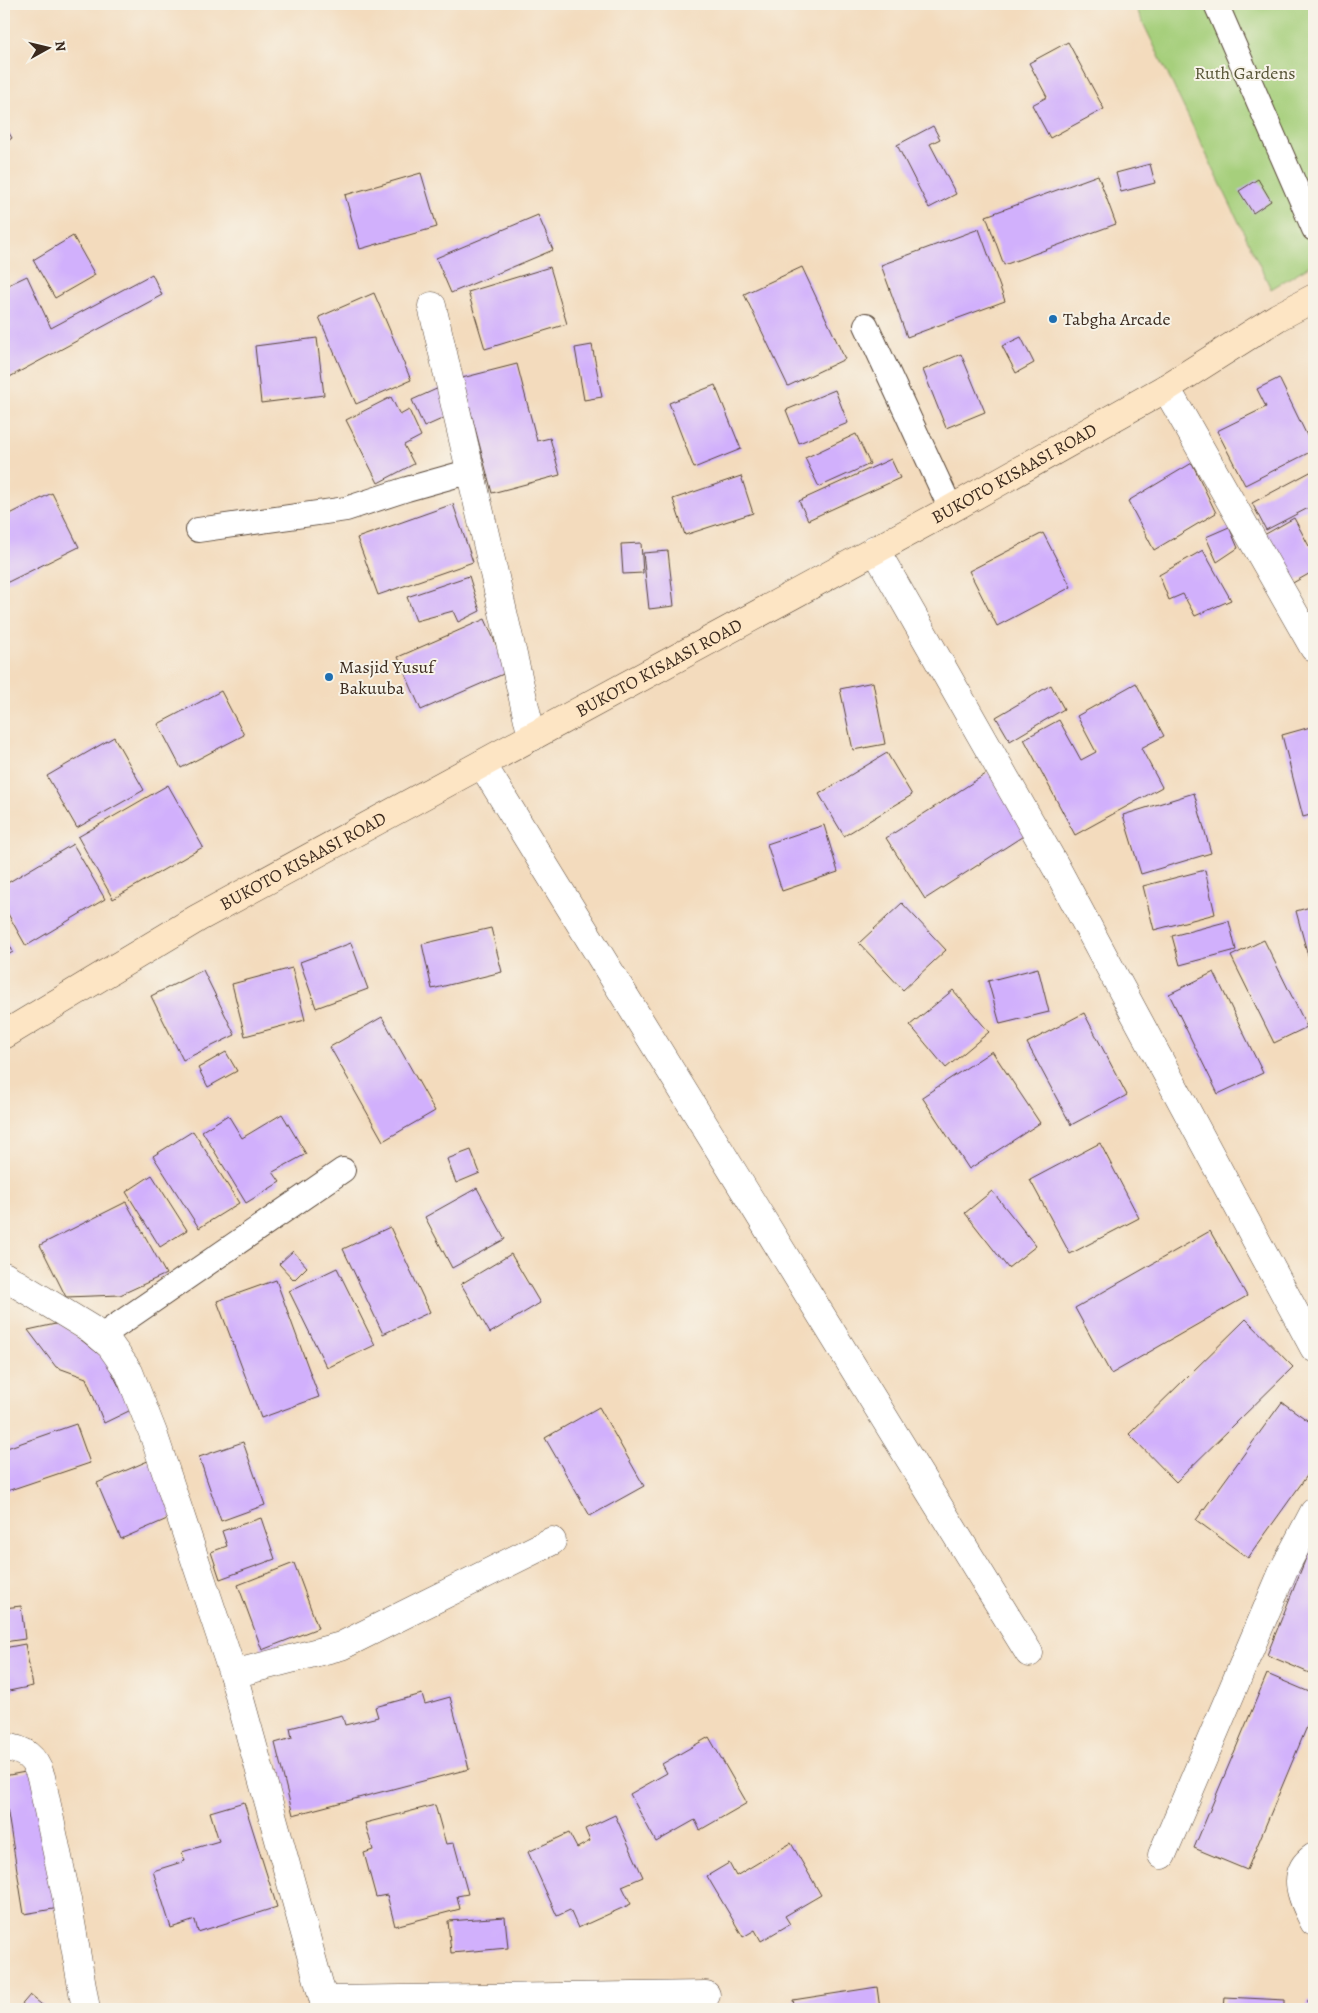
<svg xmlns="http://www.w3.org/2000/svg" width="1318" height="2013" font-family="Alegreya,serif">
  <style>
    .green { fill: #a6cf7b; stroke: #707c4c }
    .building { fill: #d1b0fc }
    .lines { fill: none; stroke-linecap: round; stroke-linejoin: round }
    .service-casing { stroke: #574536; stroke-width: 26 }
    .minor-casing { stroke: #574536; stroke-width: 29 }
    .secondary-casing { stroke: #574536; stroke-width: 29 }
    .service { stroke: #fff; stroke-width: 24 }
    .minor { stroke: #fff; stroke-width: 28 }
    .secondary { stroke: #fde5c4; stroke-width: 28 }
    .poi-dot { fill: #1f6fb2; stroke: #f7f3e8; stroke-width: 2 }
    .labels { text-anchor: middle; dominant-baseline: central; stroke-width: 4; stroke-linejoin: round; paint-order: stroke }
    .park-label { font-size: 18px; fill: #565335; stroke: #f7f3e8 }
    .poi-label { font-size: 18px; fill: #3b2a1e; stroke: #f7f3e8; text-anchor: start }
    .street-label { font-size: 18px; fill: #3b2a1e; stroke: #f7f3e8 }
  </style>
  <rect width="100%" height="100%" fill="#f7f3e8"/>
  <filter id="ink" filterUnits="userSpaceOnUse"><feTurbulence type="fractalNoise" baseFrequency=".02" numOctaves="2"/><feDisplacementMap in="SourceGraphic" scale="10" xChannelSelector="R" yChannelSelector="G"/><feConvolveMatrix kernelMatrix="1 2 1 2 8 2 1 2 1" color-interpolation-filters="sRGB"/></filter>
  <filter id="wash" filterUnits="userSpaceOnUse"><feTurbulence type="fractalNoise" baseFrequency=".0096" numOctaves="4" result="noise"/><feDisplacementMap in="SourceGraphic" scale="20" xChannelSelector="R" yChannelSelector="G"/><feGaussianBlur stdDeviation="1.12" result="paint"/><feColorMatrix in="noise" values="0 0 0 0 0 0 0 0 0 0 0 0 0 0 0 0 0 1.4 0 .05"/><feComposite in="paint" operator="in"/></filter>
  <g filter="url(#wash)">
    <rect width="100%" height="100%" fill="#f3dbbd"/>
    <path class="green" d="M1134 4H1314V263L1271 289Z"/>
    <g id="blocks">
      <g class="building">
        <path d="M1068 42 1104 109 1050 138 1032 105 1047 97 1029 63Z"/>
        <path d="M4 125 12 138 4 144Z"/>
        <path d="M933 126 940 139 930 144 956 194 929 208 897 145Z"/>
        <path d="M1150 164 1155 183 1121 192 1116 173Z"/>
        <path d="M421 173 437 227 360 249 345 195Z"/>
        <path d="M1098 175 1116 224 1004 265 986 216Z"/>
        <path d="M1258 179 1271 201 1253 213 1239 191Z"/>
        <path d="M538 215 553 250 451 293 436 258Z"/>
        <path d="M979 229 1005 301 907 337 881 265Z"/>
        <path d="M73 236 95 275 55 298 33 260Z"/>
        <path d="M550 267 567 324 485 349 468 292Z"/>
        <path d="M802 267 845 359 788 386 744 294Z"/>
        <path d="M152 274 162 295 4 380V287L27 276 51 328Z"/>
        <path d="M374 293 411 380 356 404 319 317Z"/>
        <path d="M1021 337 1034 363 1016 373 1002 346Z"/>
        <path d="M317 338 324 395 261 403 255 346Z"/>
        <path d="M592 345 602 397 584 400 575 348Z"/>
        <path d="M961 354 985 412 946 428 923 370Z"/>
        <path d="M517 364 537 441 550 438 560 475 492 493 462 378Z"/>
        <path d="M1279 378 1314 450 1245 485 1217 431 1266 407 1257 389Z"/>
        <path d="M715 385 741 449 694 468 669 403Z"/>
        <path d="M441 387 453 414 424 427 412 400Z"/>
        <path d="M835 390 848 423 799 443 786 410Z"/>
        <path d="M391 397 400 415 409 410 421 436 404 445 414 464 378 483 346 420Z"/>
        <path d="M856 434 870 464 819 487 805 458Z"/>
        <path d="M891 459 900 478 808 520 799 501Z"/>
        <path d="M1192 463 1216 513 1154 550 1128 501Z"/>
        <path d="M1314 470V505L1266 530 1252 503Z"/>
        <path d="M741 476 753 513 685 535 673 499Z"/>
        <path d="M52 493 79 547 4 584V517Z"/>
        <path d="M453 504 473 562 378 595 357 538Z"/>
        <path d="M1294 518 1309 546 1314 543V571L1291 584 1264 535Z"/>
        <path d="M1229 527 1238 548 1217 562 1206 537Z"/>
        <path d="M1043 533 1071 587 997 626 969 571Z"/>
        <path d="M641 543 643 573 623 574 621 544Z"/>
        <path d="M1203 550 1231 600 1195 616 1183 594 1169 600 1159 575Z"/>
        <path d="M668 551 674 606 649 609 643 553Z"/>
        <path d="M469 576 480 611 458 622 453 611 416 621 407 597Z"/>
        <path d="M485 619 508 672 421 710 398 657Z"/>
        <path d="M873 682 885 744 853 750 840 689Z"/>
        <path d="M1136 683 1164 736 1141 748 1162 787 1075 835 1024 739 1059 720 1081 760 1096 752 1077 716Z"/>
        <path d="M1051 685 1064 709 1010 741 996 717Z"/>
        <path d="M221 691 244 735 181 768 158 724Z"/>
        <path d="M1314 726V814L1303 817 1282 735Z"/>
        <path d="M114 737 144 790 77 828 47 776Z"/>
        <path d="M887 753 912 795 844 836 819 794Z"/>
        <path d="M989 772 1028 833 925 899 886 838Z"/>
        <path d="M168 785 203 847 113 899 78 837Z"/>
        <path d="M1194 793 1211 853 1141 874 1123 815Z"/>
        <path d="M824 825 838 872 782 891 767 844Z"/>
        <path d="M73 844 105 899 26 946 4 907V885Z"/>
        <path d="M1205 870 1215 914 1154 930 1143 886Z"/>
        <path d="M902 903 946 950 903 990 859 943Z"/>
        <path d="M1314 906V978L1296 911Z"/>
        <path d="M1229 921 1236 950 1180 965 1172 936Z"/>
        <path d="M491 928 502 972 432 989 422 944Z"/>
        <path d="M4 934 13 952 4 957Z"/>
        <path d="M1264 940 1307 1027 1274 1043 1231 956Z"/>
        <path d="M351 943 368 989 316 1008 300 962Z"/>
        <path d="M292 968 305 1020 245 1036 232 984Z"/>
        <path d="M1038 968 1049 1012 1000 1024 988 981Z"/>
        <path d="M203 970 235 1035 183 1060 151 996Z"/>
        <path d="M1214 972 1263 1073 1218 1094 1169 994Z"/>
        <path d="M953 990 989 1032 946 1068 910 1025Z"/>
        <path d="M1084 1013 1127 1095 1071 1125 1027 1043Z"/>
        <path d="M382 1017 435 1111 383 1141 330 1047Z"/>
        <path d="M992 1051 1040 1123 969 1169 922 1097Z"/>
        <path d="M226 1052 237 1071 208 1087 198 1068Z"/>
        <path d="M282 1114 306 1154 273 1172 280 1182 246 1203 202 1131 228 1115 242 1138Z"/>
        <path d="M193 1131 239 1203 199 1228 153 1156Z"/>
        <path d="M1100 1143 1139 1218 1070 1254 1030 1180Z"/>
        <path d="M471 1150 480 1173 456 1183 447 1159Z"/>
        <path d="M152 1175 187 1230 160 1247 126 1192Z"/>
        <path d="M477 1188 505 1239 452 1268 425 1217Z"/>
        <path d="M992 1191 1036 1246 1008 1268 965 1213Z"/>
        <path d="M126 1202 166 1274 120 1295 66 1297 40 1245Z"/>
        <path d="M390 1227 430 1312 383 1334 343 1249Z"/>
        <path d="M1210 1231 1247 1296 1111 1374 1075 1308Z"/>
        <path d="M293 1251 307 1267 294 1280 279 1264Z"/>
        <path d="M511 1254 540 1303 490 1333 461 1284Z"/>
        <path d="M337 1268 375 1345 327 1368 289 1291Z"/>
        <path d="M276 1280 319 1397 261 1418 217 1301Z"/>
        <path d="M1246 1319 1293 1367 1176 1482 1129 1434Z"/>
        <path d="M60 1323 105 1359 131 1410 104 1423 86 1378 56 1367 28 1330Z"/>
        <path d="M1282 1402 1314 1425V1466L1248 1558 1196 1520Z"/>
        <path d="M599 1407 644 1486 590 1516 545 1438Z"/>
        <path d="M76 1424 90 1463 4 1492V1449Z"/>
        <path d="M243 1442 265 1505 221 1521 199 1457Z"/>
        <path d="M150 1460 174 1516 121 1539 97 1483Z"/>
        <path d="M261 1518 275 1559 220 1579 211 1552 227 1546 222 1531Z"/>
        <path d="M1314 1538V1675L1267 1655Z"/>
        <path d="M294 1563 318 1628 262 1650 238 1585Z"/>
        <path d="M21 1606 25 1639 4 1642V1608Z"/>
        <path d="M25 1644 33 1686 4 1692V1648Z"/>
        <path d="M1267 1674 1314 1694V1710L1247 1870 1194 1848Z"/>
        <path d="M422 1694 425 1704 450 1697 469 1769 293 1815 275 1743 292 1738 290 1728 342 1715 345 1725 378 1717 375 1707Z"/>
        <path d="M709 1737 747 1803 700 1830 695 1820 656 1842 630 1794 667 1773 662 1764Z"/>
        <path d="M36 1770 59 1908 24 1914 4 1789V1776Z"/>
        <path d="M244 1802 277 1907 198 1932 195 1920 171 1928 153 1871 185 1861 182 1852 219 1841 210 1812Z"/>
        <path d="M435 1805 446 1844 454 1843 468 1894 457 1896 460 1909 395 1926 387 1895 376 1897 364 1853 373 1850 365 1823Z"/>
        <path d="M615 1815 643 1877 622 1886 631 1904 578 1928 570 1910 557 1916 528 1852 569 1833 577 1848 590 1841 585 1829Z"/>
        <path d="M791 1843 821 1895 785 1916 790 1924 761 1941 755 1930 743 1937 707 1876 729 1863 736 1876Z"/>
        <path d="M505 1917 508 1948 451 1953 448 1921Z"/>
        <path d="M877 1987 880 2009H795L793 2000Z"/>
        <path d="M30 1995 47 2009H18Z"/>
        <path d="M1225 1997 1285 2000V2009H1224Z"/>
        <path d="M1308 2000 1314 2001V2009H1307Z"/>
      </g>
    </g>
  </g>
  <g filter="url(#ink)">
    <use href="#blocks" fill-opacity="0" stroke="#574536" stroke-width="1"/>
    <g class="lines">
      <defs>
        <g id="service">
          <path d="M1216 4 1314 229"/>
          <path d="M866 325 951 509"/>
          <path d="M198 530 346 509 407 489 471 471"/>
          <path d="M100 1337 343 1170"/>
        </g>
        <g id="minor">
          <path d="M432 306 532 737"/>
          <path d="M1166 388 1314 648"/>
          <path d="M875 549 1057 869 1314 1348"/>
          <path d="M482 764 1029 1653"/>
          <path d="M4 1276 91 1329 110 1345 129 1372 153 1433 233 1674 326 2009"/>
          <path d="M233 1674 341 1646 552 1541"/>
          <path d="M4 1747C24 1749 35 1757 41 1777L67 1900 86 2009"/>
          <path d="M1162 1855 1284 1569 1314 1512"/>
          <path d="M1314 1857C1289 1874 1303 1900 1314 1922"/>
          <path d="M325 2000 706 1995"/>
        </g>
        <g id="secondary">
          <path id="s1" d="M4 1035 198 918 951 509 1166 388 1278 317 1314 298"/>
        </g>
      </defs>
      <use href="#service" class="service-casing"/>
      <use href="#minor" class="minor-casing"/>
      <use href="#secondary" class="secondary-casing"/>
      <use href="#service" class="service"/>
      <use href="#minor" class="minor"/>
      <use href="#secondary" class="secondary"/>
    </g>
  </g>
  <g class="poi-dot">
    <circle cx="1053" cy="319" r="5"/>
    <circle cx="329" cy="677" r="5"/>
  </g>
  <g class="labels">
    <g class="park-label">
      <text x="1245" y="73">Ruth Gardens</text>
    </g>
    <g class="poi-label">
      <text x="1063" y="319">Tabgha Arcade</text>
      <text x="339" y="667">Masjid Yusuf<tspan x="339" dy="21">Bakuuba</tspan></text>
    </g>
    <g class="street-label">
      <text stroke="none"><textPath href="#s1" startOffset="1156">BUKOTO KISAASI ROAD</textPath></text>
      <text stroke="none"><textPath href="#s1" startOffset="751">BUKOTO KISAASI ROAD</textPath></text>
      <text stroke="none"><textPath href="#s1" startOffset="346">BUKOTO KISAASI ROAD</textPath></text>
    </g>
  </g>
  <rect width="1318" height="2013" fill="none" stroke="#f7f3e8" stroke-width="20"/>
  <g transform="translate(48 48) rotate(82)" stroke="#f7f3e8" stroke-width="4" paint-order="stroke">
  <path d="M0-4L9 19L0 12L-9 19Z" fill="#3b2a1e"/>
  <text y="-8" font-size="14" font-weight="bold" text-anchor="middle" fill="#3b2a1e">N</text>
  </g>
</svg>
